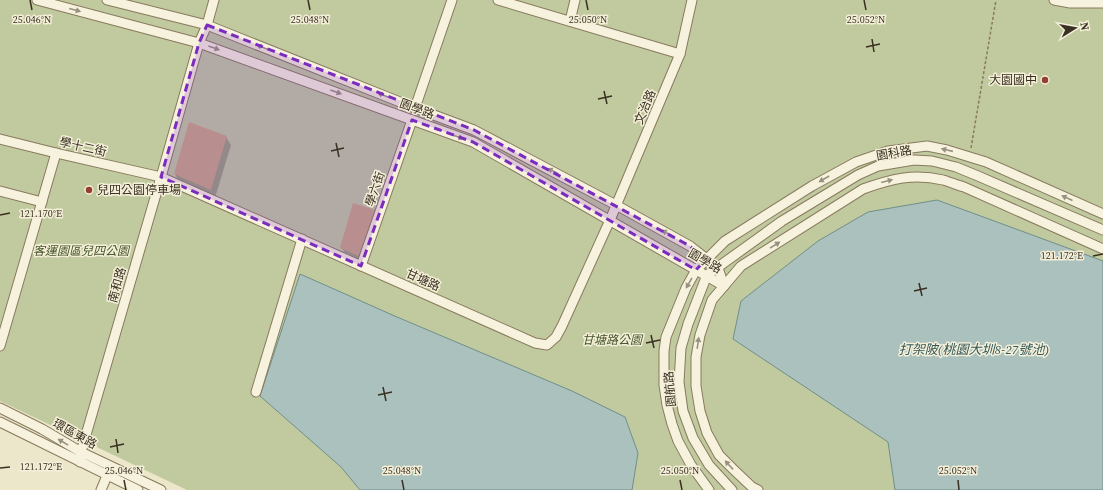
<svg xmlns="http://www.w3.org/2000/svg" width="1103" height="490" font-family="'Source Serif 4','Noto Sans TC',serif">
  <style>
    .green { fill: #c0ca9e }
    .water { fill: #aac1bd; stroke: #718f8b }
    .shadow { fill: #0003 }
    .building { fill: #c8a783 }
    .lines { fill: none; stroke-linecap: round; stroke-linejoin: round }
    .minor-casing { stroke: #887a5f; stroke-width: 11 }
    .path { stroke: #887a5f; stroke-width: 1.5; stroke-dasharray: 3 2; stroke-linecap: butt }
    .minor { stroke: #f7f2dd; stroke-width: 9 }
    .oneway { fill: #989180 }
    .marked { fill: #7b2cbf; fill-opacity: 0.2; stroke: #7b2cbf; stroke-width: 3; stroke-dasharray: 8 5; stroke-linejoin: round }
    .ticks { fill: none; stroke: #3a3022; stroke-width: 1.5 }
    .poi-dot { fill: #943d33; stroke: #f4efd9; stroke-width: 1.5 }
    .labels { text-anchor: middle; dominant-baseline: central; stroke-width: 3; stroke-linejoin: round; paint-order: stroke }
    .poi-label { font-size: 12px; fill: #3a3022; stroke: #f4efd9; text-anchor: end }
    .street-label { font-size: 12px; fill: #3a3022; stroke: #f4efd9 }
    .park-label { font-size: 12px; font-style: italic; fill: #45552a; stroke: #f4efd9 }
    .water-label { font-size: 13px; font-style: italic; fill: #325758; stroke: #f4efd9 }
    .ticks-label { font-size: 10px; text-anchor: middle; fill: #3a3022; stroke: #f4efd9; stroke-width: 3; stroke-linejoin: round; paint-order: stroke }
  </style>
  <rect width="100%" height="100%" fill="#ece6ca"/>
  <path class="green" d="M0 0H1103V490H187L0 401Z"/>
  <g class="water">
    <path d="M937 200 1103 261V490H895L888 442 733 339 741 301 818 241 868 212Z"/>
    <path d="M300 274 397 317 572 391 625 417 638 453 632 490H360L341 467 260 396Z"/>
  </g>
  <g class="shadow">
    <path d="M226 137 231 145 215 198 179 182 175 174Z"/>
    <path d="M379 216 363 261 344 252 342 248Z"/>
  </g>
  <g class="building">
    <path d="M189 122 227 136 211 190 174 174Z"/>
    <path d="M353 203 378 211 361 257 340 248Z"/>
  </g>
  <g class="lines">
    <defs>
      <g id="minor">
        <path d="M37 0 199 43 473 142 724 286"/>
        <path d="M107 0 207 25 415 108 474 130 616 205 690 246 718 268 724 286"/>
        <path d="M498 0 680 54"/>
        <path d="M1054 0 1070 3H1103"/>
        <path d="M570 21 575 0"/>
        <path d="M415 108 452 0"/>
        <path d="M0 139 56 153 161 177 535 343 547 345 556 337 562 326 610 220 680 54 692 0"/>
        <path d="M0 191 42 202"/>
        <path d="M361 266 412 120"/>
        <path d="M0 346 56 153"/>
        <path d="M256 392 302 239"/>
        <path d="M0 408 42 429 81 452 161 490"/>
        <path d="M0 422 138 490"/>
        <path d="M80 462 81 452 161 177 199 43 207 25 214 0"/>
        <path d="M101 490 109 471"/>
        <path d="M709 490 691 465 678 441 672 424 667 405 664 385V351L666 337 686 288 696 270 725 241 812 186 856 162 888 151 927 146 947 150 986 162 1103 214"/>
        <path d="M732 490 709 465 693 438 683 411 679 382 681 348 688 324 707 275 782 221 858 175 878 166 914 160 932 161 956 167 978 176 1103 230"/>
        <path d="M758 490 752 487 733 469 719 455 707 433 700 411 696 386V357L700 335 712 300 741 266 863 189C891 179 913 173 943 180 950 182 957 185 964 187L1103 249"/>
      </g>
    </defs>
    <use href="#minor" class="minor-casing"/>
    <path class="path" d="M971 148 996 0"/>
    <use href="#minor" class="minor"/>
  </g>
  <defs><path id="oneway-solid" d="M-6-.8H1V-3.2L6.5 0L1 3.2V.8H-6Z"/></defs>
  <g class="oneway">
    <use href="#oneway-solid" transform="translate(75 10) rotate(15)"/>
    <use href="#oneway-solid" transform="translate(262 47) rotate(-158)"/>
    <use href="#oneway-solid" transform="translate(214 48) rotate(20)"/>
    <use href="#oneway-solid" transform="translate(336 92) rotate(20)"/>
    <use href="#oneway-solid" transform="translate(383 95) rotate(-158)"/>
    <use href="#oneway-solid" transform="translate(458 137) rotate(20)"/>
    <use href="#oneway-solid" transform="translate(947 150) rotate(-167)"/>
    <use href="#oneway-solid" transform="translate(553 171) rotate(-152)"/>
    <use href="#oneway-solid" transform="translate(824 179) rotate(150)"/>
    <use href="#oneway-solid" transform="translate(887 181) rotate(-14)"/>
    <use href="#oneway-solid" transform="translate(1067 198) rotate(-156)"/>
    <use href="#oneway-solid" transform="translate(667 233) rotate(-151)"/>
    <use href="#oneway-solid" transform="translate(775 245) rotate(-32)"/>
    <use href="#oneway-solid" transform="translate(689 283) rotate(120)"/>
    <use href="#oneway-solid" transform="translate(698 343) rotate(-82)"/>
    <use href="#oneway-solid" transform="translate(63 442) rotate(-149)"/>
    <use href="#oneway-solid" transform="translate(729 465) rotate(-133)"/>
  </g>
  <path class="marked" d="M207 25 474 130 690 246 706 259 696 270 473 142 412 120 361 266 161 177 199 43Z"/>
  <path class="ticks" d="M30 0 32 10M308 0 310 10M586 0 588 10M864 0 866 10M872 39 874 52M866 47 880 44M604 91 607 104M598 99 612 96M336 143 339 157M331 151 344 148M0 215 10 213M1093 256 1103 254M919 283 922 296M914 291 927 288M651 335 654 348M646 343 660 340M383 387 386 401M378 395 392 392M116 439 118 453M110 447 124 444M0 468 10 467M124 480 126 490M402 480 404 490M680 480 682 490M958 480 959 490"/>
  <g class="poi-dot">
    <circle cx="1045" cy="80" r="4"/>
    <circle cx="89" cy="190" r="4"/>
  </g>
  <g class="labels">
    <g class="poi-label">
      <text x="1037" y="80">大園國中</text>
      <text x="97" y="190" text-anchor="start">兒四公園停車場</text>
    </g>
    <g class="street-label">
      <text transform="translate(645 107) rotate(-67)">文治路</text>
      <text transform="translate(417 109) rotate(20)">園學路</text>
      <text transform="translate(83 147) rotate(13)">學十二街</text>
      <text transform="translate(894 153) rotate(-10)">園科路</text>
      <text transform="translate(375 189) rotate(-71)">學六街</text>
      <text transform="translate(705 261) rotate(30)">園學路</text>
      <text transform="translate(423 280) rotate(24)">甘塘路</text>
      <text transform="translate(117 285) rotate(-74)">南和路</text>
      <text transform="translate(670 389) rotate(-95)">園航路</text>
      <text transform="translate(75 434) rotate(29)">環區東路</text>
    </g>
    <g class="park-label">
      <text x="81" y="251">客運園區兒四公園</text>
      <text x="612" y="340">甘塘路公園</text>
    </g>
    <g class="water-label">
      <text x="974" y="349">打架陂(桃園大圳8-27號池)</text>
    </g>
  </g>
  <g class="ticks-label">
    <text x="32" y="23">25.046°N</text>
    <text x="310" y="23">25.048°N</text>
    <text x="588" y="23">25.050°N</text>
    <text x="866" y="23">25.052°N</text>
    <text x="41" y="217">121.170°E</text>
    <text x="1062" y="259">121.172°E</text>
    <text x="41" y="470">121.172°E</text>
    <text x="124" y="474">25.046°N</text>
    <text x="402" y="474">25.048°N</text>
    <text x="680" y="474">25.050°N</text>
    <text x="958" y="474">25.052°N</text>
  </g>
  <g transform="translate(1075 28) rotate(79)" stroke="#f4efd9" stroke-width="3" paint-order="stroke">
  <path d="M0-3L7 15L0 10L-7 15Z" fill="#3a3022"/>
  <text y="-6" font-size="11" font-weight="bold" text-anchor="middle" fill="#3a3022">N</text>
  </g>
</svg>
